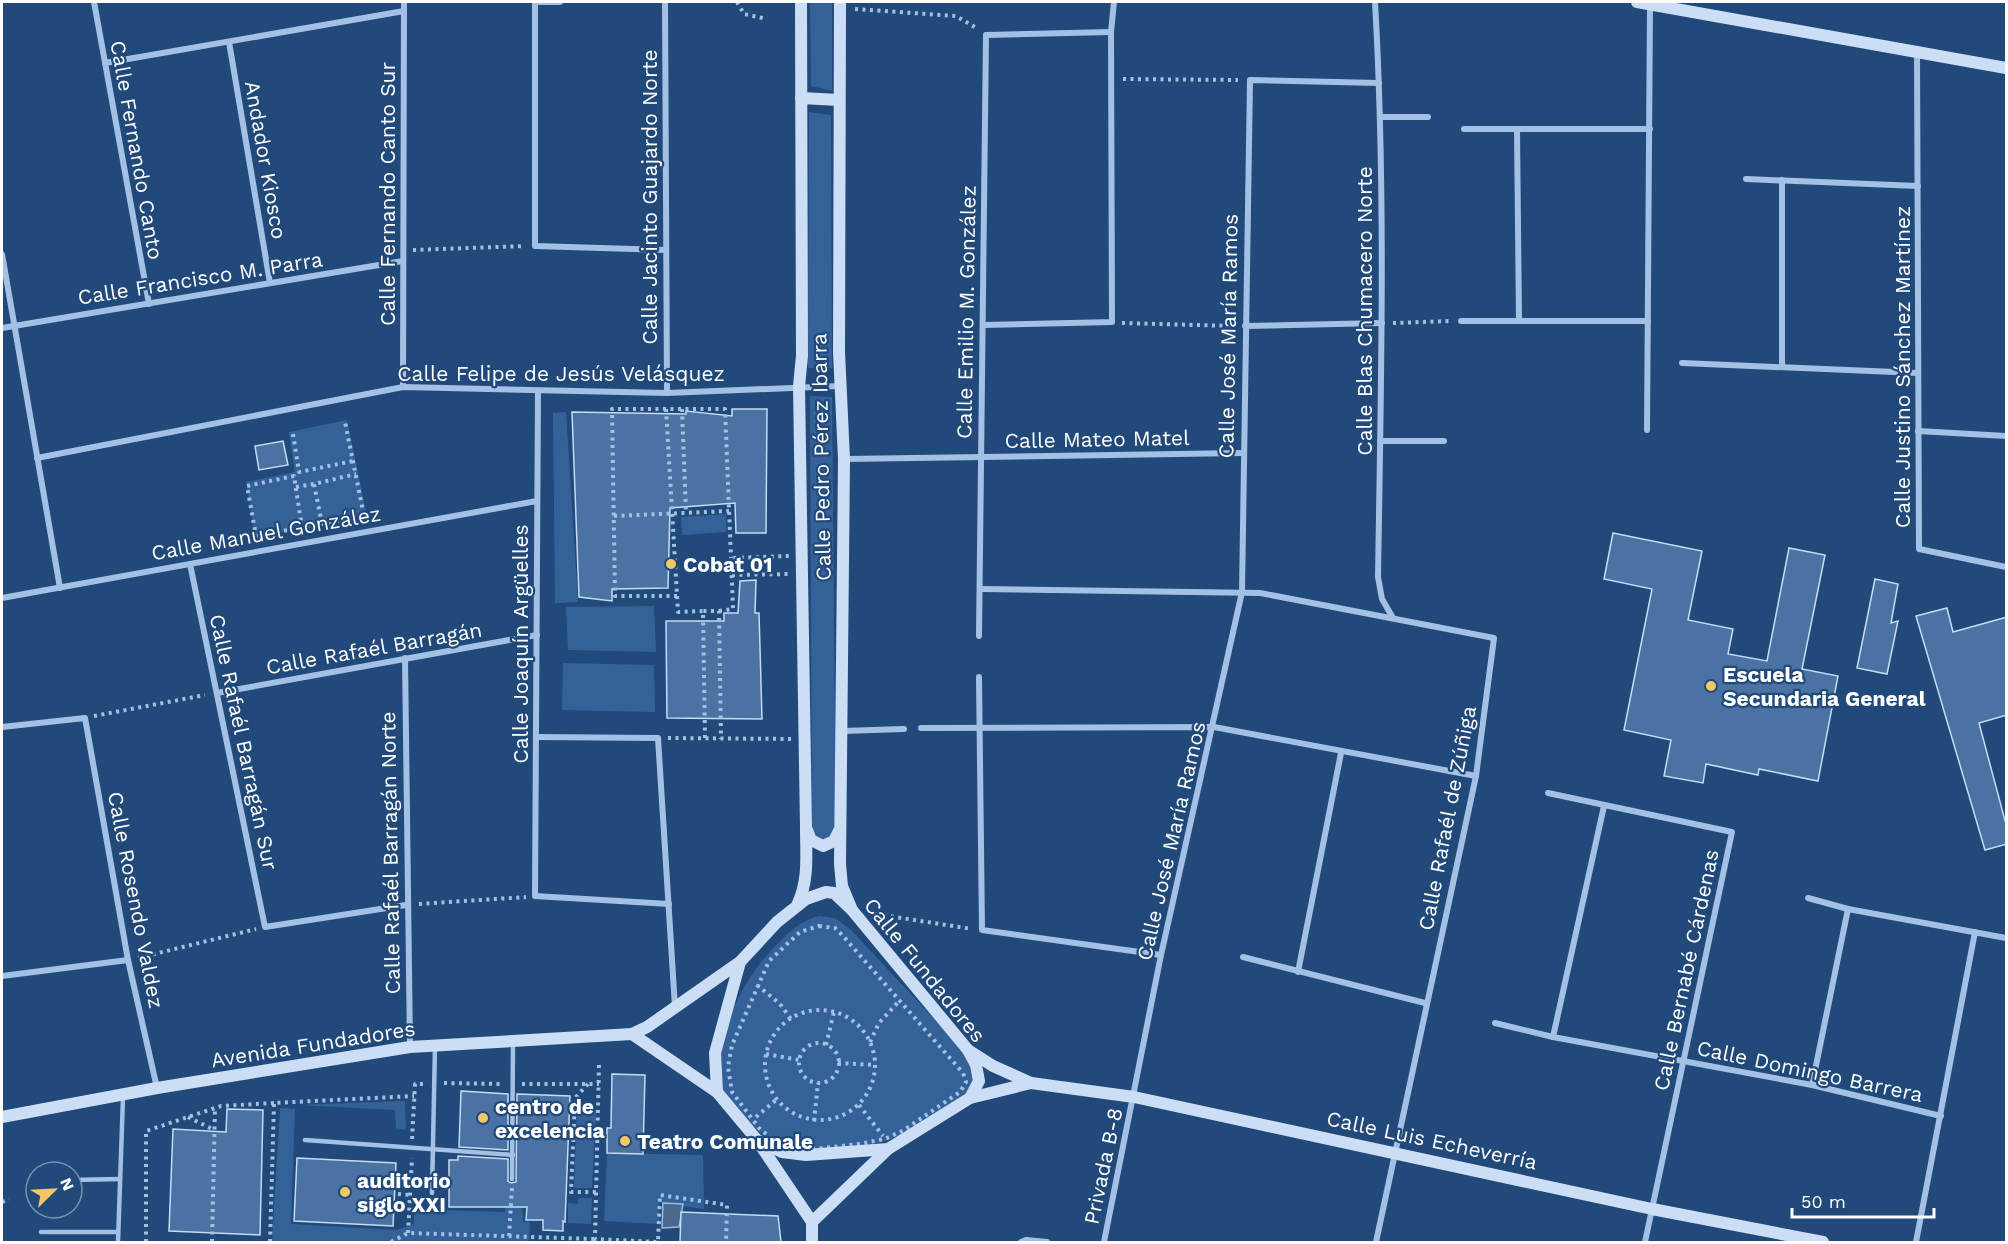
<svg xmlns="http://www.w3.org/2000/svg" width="2008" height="1244" font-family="'Work Sans',sans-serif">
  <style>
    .green { fill: #346298 }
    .water { fill: #4b688d; stroke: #97bce7; stroke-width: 1.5 }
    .building { fill: #4a72a3; stroke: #c6dbf4; stroke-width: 1.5 }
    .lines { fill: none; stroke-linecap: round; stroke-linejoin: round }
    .path { stroke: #a3c1e5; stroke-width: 4; stroke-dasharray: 3 4.5; stroke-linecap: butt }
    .lane { stroke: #a3c1e5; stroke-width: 4.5 }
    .street { stroke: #a3c1e5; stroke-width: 6 }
    .secondary { stroke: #ccdef5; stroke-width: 12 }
    .poi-dot { fill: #f2c864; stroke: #21497a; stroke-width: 2 }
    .labels { text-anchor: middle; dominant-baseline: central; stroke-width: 4.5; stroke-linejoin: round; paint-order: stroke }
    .street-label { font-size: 21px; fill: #fff; stroke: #21497a }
    .poi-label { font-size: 21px; font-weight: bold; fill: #fff; stroke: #21497a; text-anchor: start }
  </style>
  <rect width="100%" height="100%" fill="#21497a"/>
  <g class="green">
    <path d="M810 2H832V91L811 86Z"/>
    <path d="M809 112 831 115 832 368H808Z"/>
    <path d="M810 396 832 397 836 830 826 841 817 837 812 829Z"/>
    <path d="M566 412 578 602 555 603 553 413Z"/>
    <path d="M347 420 367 516 255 537 246 482 295 472 289 432Z"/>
    <path d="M726 514V532L682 535 681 517Z"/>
    <path d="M654 606 656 652 568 650 566 607Z"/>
    <path d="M563 663 654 665 655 712 562 710Z"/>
    <path d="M819 916 835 918 851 930 965 1052C974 1067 977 1080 969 1096 946 1108 908 1135 884 1141 862 1147 822 1154 799 1151 780 1148 761 1135 748 1121 742 1114 732 1106 727 1098 703 1057 740 983 769 953 785 936 797 922 819 916Z"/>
    <path d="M405 1101 406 1130 396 1128 395 1110 298 1105Z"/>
    <path d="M280 1108 295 1109 291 1224 397 1230 414 1224V1209L505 1212V1200H522L523 1222H530L529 1242H272Z"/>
    <path d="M577 1109 596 1110 592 1188H574Z"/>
    <path d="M607 1153 703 1155 704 1209 659 1203 660 1224 604 1221Z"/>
    <path d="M578 1198H592L591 1224 568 1223V1203L578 1204Z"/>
  </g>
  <path class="water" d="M663 1203 683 1204 679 1227 662 1228Z"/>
  <g class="building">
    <path d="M732 409H767L766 533H736L735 503 670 508 668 588 612 589V601L579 597 572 412 686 414V411L732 416Z"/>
    <path d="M283 441 288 465 259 470 255 446Z"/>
    <path d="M1613 533 1702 551 1688 620 1733 629 1728 654 1767 661 1789 548 1825 555 1802 669 1838 676 1818 781 1759 769 1758 775 1706 764 1703 783 1664 776 1671 740 1624 730 1652 589 1604 579Z"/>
    <path d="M1875 579 1898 584 1891 623 1898 621 1887 674 1857 668Z"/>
    <path d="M756 580 755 613H759L762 719 667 718 666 621H724V613H738L740 581Z"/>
    <path d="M1947 608 1953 632 2007 617V715L1979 723 2007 828V844L1985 850 1916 616Z"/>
    <path d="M612 1074 645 1075 643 1154 607 1153V1128H611Z"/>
    <path d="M461 1091 508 1094V1150L459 1147Z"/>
    <path d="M517 1094 570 1096 565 1222 563 1221V1231L543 1230V1220H526L527 1207H449V1160H458V1156L508 1159V1181L511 1183 516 1182Z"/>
    <path d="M227 1109 263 1110 260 1235 169 1231 173 1129 226 1132Z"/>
    <path d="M297 1158 396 1163 393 1226 294 1221Z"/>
    <path d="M681 1212 778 1216 781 1242H680Z"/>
  </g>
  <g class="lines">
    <g class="path">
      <path d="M737 2 744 14 767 19"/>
      <path d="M855 9 956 16 978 29"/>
      <path d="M1123 79 1238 80"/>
      <path d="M413 250 525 246"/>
      <path d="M1122 323 1234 326"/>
      <path d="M1393 323 1451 321"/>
      <path d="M666 409 678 612 703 611"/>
      <path d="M682 409 686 513"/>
      <path d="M293 434 299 472 353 461"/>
      <path d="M296 487 314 484"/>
      <path d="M614 516 729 511"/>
      <path d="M322 524 314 484 356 474"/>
      <path d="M302 528 294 476 247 486 256 536 364 516 345 422"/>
      <path d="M732 575 788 574"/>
      <path d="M677 596H615L612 409H725L731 558"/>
      <path d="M719 611 733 609 731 558 789 556"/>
      <path d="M94 716 205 695"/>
      <path d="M668 738 792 739"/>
      <path d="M705 738 703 611H719L721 739"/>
      <path d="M419 904 526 897"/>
      <path d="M876 914 972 929"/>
      <path d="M819 926 835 928 843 936 963 1073 966 1082 960 1092 904 1130 885 1139 859 1144 805 1150 771 1138 759 1128 732 1092 728 1067 732 1045 769 961 800 932Z"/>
      <path d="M138 958 256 929"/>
      <path d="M757 985 780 1004 791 1019"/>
      <circle cx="820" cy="1065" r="55"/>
      <path d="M870 1042 879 1023 900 1000"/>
      <circle cx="819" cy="1063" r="20"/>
      <path d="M826 1045 834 1012"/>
      <path d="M766 1054 799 1060"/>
      <path d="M838 1063 875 1065"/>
      <path d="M599 1065 595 1239 658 1242 660 1195 727 1205 726 1242"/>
      <path d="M444 1083 502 1084"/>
      <path d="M522 1084H599"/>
      <path d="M588 1084 575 1098 571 1192H596"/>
      <path d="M859 1105 883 1136"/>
      <path d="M188 1117 214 1130"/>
      <path d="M756 1117 777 1099"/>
      <path d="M814 1121 818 1083"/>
      <path d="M412 1139 415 1084H424"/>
      <path d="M398 1194 410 1195"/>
      <path d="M2 1202 9 1199"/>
      <path d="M408 1233 412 1158"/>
      <path d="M509 1236 512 1188"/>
      <path d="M146 1242V1131L221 1106 274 1103"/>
      <path d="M212 1242 215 1108"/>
      <path d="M270 1242 274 1103 414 1096"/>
      <path d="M391 1242 408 1233 595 1239"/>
    </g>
    <g class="lane">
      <path d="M305 1140 513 1155"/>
      <path d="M512 1179 513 1042"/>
      <path d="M72 1180 120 1179"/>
      <path d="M432 1193 435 1046"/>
      <path d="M41 1232H118"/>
      <path d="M118 1242 123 1097"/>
    </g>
    <g class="street">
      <path d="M94 2 149 304"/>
      <path d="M535 2V246L666 250"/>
      <path d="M535 2H560"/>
      <path d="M665 2 667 393"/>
      <path d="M1375 2C1386 193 1381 385 1378 577L1382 599 1393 618"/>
      <path d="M229 42 270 283"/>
      <path d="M1917 52 1919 549 2006 567"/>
      <path d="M105 63 404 11"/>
      <path d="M1380 117H1428"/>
      <path d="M1464 129H1650"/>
      <path d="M1517 129 1519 321"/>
      <path d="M1746 179 1918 186"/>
      <path d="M2 254 60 588"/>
      <path d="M1461 321H1648"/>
      <path d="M983 325 1112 322 1111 32 1114 2"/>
      <path d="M1245 326 1382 323"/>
      <path d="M2 328 403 261"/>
      <path d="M1682 363 1918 373"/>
      <path d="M1782 367V180"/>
      <path d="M403 387 404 2"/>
      <path d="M538 391 535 896 669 904"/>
      <path d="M1647 430 1650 5"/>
      <path d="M1918 431 2006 436"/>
      <path d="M1380 441H1444"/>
      <path d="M37 458 403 387 667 393 839 386"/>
      <path d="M844 459 1242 453"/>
      <path d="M190 564 265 927 406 905"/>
      <path d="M980 589 1260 593 1494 638 1476 776 1376 1242"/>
      <path d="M2 598 537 501"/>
      <path d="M979 636 986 35 1111 32"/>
      <path d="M405 658 410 1047"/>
      <path d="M979 677 982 930 1161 955"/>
      <path d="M217 693 537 635"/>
      <path d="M2 727 85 718 128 960 157 1088"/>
      <path d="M921 728 1214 727 1476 776"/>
      <path d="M842 731 904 729"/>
      <path d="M536 737 658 738 675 1007"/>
      <path d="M1548 793 1732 832 1645 1242"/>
      <path d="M1808 898 1848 909 2006 938"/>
      <path d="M1243 957 1425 1003"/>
      <path d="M1298 972 1341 753"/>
      <path d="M2 976 128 960"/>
      <path d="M1495 1023 1553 1037 1812 1085 1941 1116"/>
      <path d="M1553 1037 1604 806"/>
      <path d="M1812 1085 1848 909"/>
      <path d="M1021 1242 1026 1240 1047 1242"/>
      <path d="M1104 1242 1161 955 1242 592 1250 80 1379 83"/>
      <path d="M1916 1242 1975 932"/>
    </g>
    <g class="secondary">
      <path d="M840 2 839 352 844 459 840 864 842 886 852 910"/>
      <path d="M1637 2 2006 68"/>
      <path d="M801 98 839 100"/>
      <path d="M807 830 811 840 823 846 834 841 839 831"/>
      <path d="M798 903C809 880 806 854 806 828L799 386 802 356 801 2"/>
      <path d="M632 1034 717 1092 757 1140 812 1222"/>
      <path d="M968 1050 993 1066 1031 1083 1134 1097 1652 1209 1823 1242"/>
      <path d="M717 1092 715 1053 740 962 777 922 806 899 826 892 834 893 852 910 968 1050 976 1065 979 1081 970 1098 888 1149 806 1155 782 1152 757 1140"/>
      <path d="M970 1098 1031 1083"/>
      <path d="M2 1117 157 1088 410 1047 632 1034 647 1027 740 962"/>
      <path d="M812 1222 888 1149"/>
      <path d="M812 1242V1222"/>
    </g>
  </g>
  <g class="poi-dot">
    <circle cx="671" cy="564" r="6"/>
    <circle cx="1711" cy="686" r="6"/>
    <circle cx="483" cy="1118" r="6"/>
    <circle cx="625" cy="1141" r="6"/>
    <circle cx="345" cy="1192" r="6"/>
  </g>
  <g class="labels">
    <g class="street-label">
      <text transform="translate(137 150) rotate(80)">Calle Fernando Canto</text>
      <text transform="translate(266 160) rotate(80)">Andador Kiosco</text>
      <text transform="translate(387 194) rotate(-90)">Calle Fernando Canto Sur</text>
      <text transform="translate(649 197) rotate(-90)">Calle Jacinto Guajardo Norte</text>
      <text transform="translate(200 278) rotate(-9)">Calle Francisco M. Parra</text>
      <text transform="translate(1364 311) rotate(-90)">Calle Blas Chumacero Norte</text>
      <text transform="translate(966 312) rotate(-89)">Calle Emilio M. González</text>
      <text transform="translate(1228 336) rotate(-89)">Calle José María Ramos</text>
      <text transform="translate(1902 367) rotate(-90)">Calle Justino Sánchez Martínez</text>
      <text x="561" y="373">Calle Felipe de Jesús Velásquez</text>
      <text transform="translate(1097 439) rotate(-1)">Calle Mateo Matel</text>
      <text transform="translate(821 457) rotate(-91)">Calle Pedro Pérez Ibarra</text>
      <text transform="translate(266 533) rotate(-10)">Calle Manuel González</text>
      <text transform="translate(520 644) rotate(-90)">Calle Joaquín Argüelles</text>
      <text transform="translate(374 648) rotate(-10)">Calle Rafaél Barragán</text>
      <text transform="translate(244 742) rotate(78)">Calle Rafaél Barragán Sur</text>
      <text transform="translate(1447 818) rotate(-79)">Calle Rafaél de Zúñiga</text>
      <text transform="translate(1171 841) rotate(-77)">Calle José María Ramos</text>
      <text transform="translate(390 853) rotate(-91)">Calle Rafaél Barragán Norte</text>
      <text transform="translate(136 900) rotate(79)">Calle Rosendo Valdez</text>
      <text transform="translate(925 970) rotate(51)">Calle Fundadores</text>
      <text transform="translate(1686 970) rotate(-78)">Calle Bernabé Cárdenas</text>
      <text transform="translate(313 1044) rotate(-9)">Avenida Fundadores</text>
      <text transform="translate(1810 1071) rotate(12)">Calle Domingo Barrera</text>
      <text transform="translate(1432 1140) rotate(12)">Calle Luis Echeverría</text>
      <text transform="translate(1103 1166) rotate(-78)">Privada B-8</text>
    </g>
    <g class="poi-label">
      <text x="683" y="564">Cobat 01</text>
      <text x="1723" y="674">Escuela<tspan x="1723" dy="24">Secundaria General</tspan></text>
      <text x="495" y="1106">centro de<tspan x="495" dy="24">excelencia</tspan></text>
      <text x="637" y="1141">Teatro Comunale</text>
      <text x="357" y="1180">auditorio<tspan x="357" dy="24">siglo XXI</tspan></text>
    </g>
  </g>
  <rect width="2008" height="1244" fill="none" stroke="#ffffff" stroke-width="6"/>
  <g transform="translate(54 1190) rotate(66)"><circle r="28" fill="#21497a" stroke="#7a92af" stroke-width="1.5"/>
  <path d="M0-4.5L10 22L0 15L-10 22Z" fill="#f2c864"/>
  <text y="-9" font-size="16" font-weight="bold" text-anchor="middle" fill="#ffffff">N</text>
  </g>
  <path d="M1792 1208v9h142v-9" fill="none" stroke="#ffffff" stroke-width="3"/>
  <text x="1801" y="1208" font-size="18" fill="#ffffff" stroke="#21497a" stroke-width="4.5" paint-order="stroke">50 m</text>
</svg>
